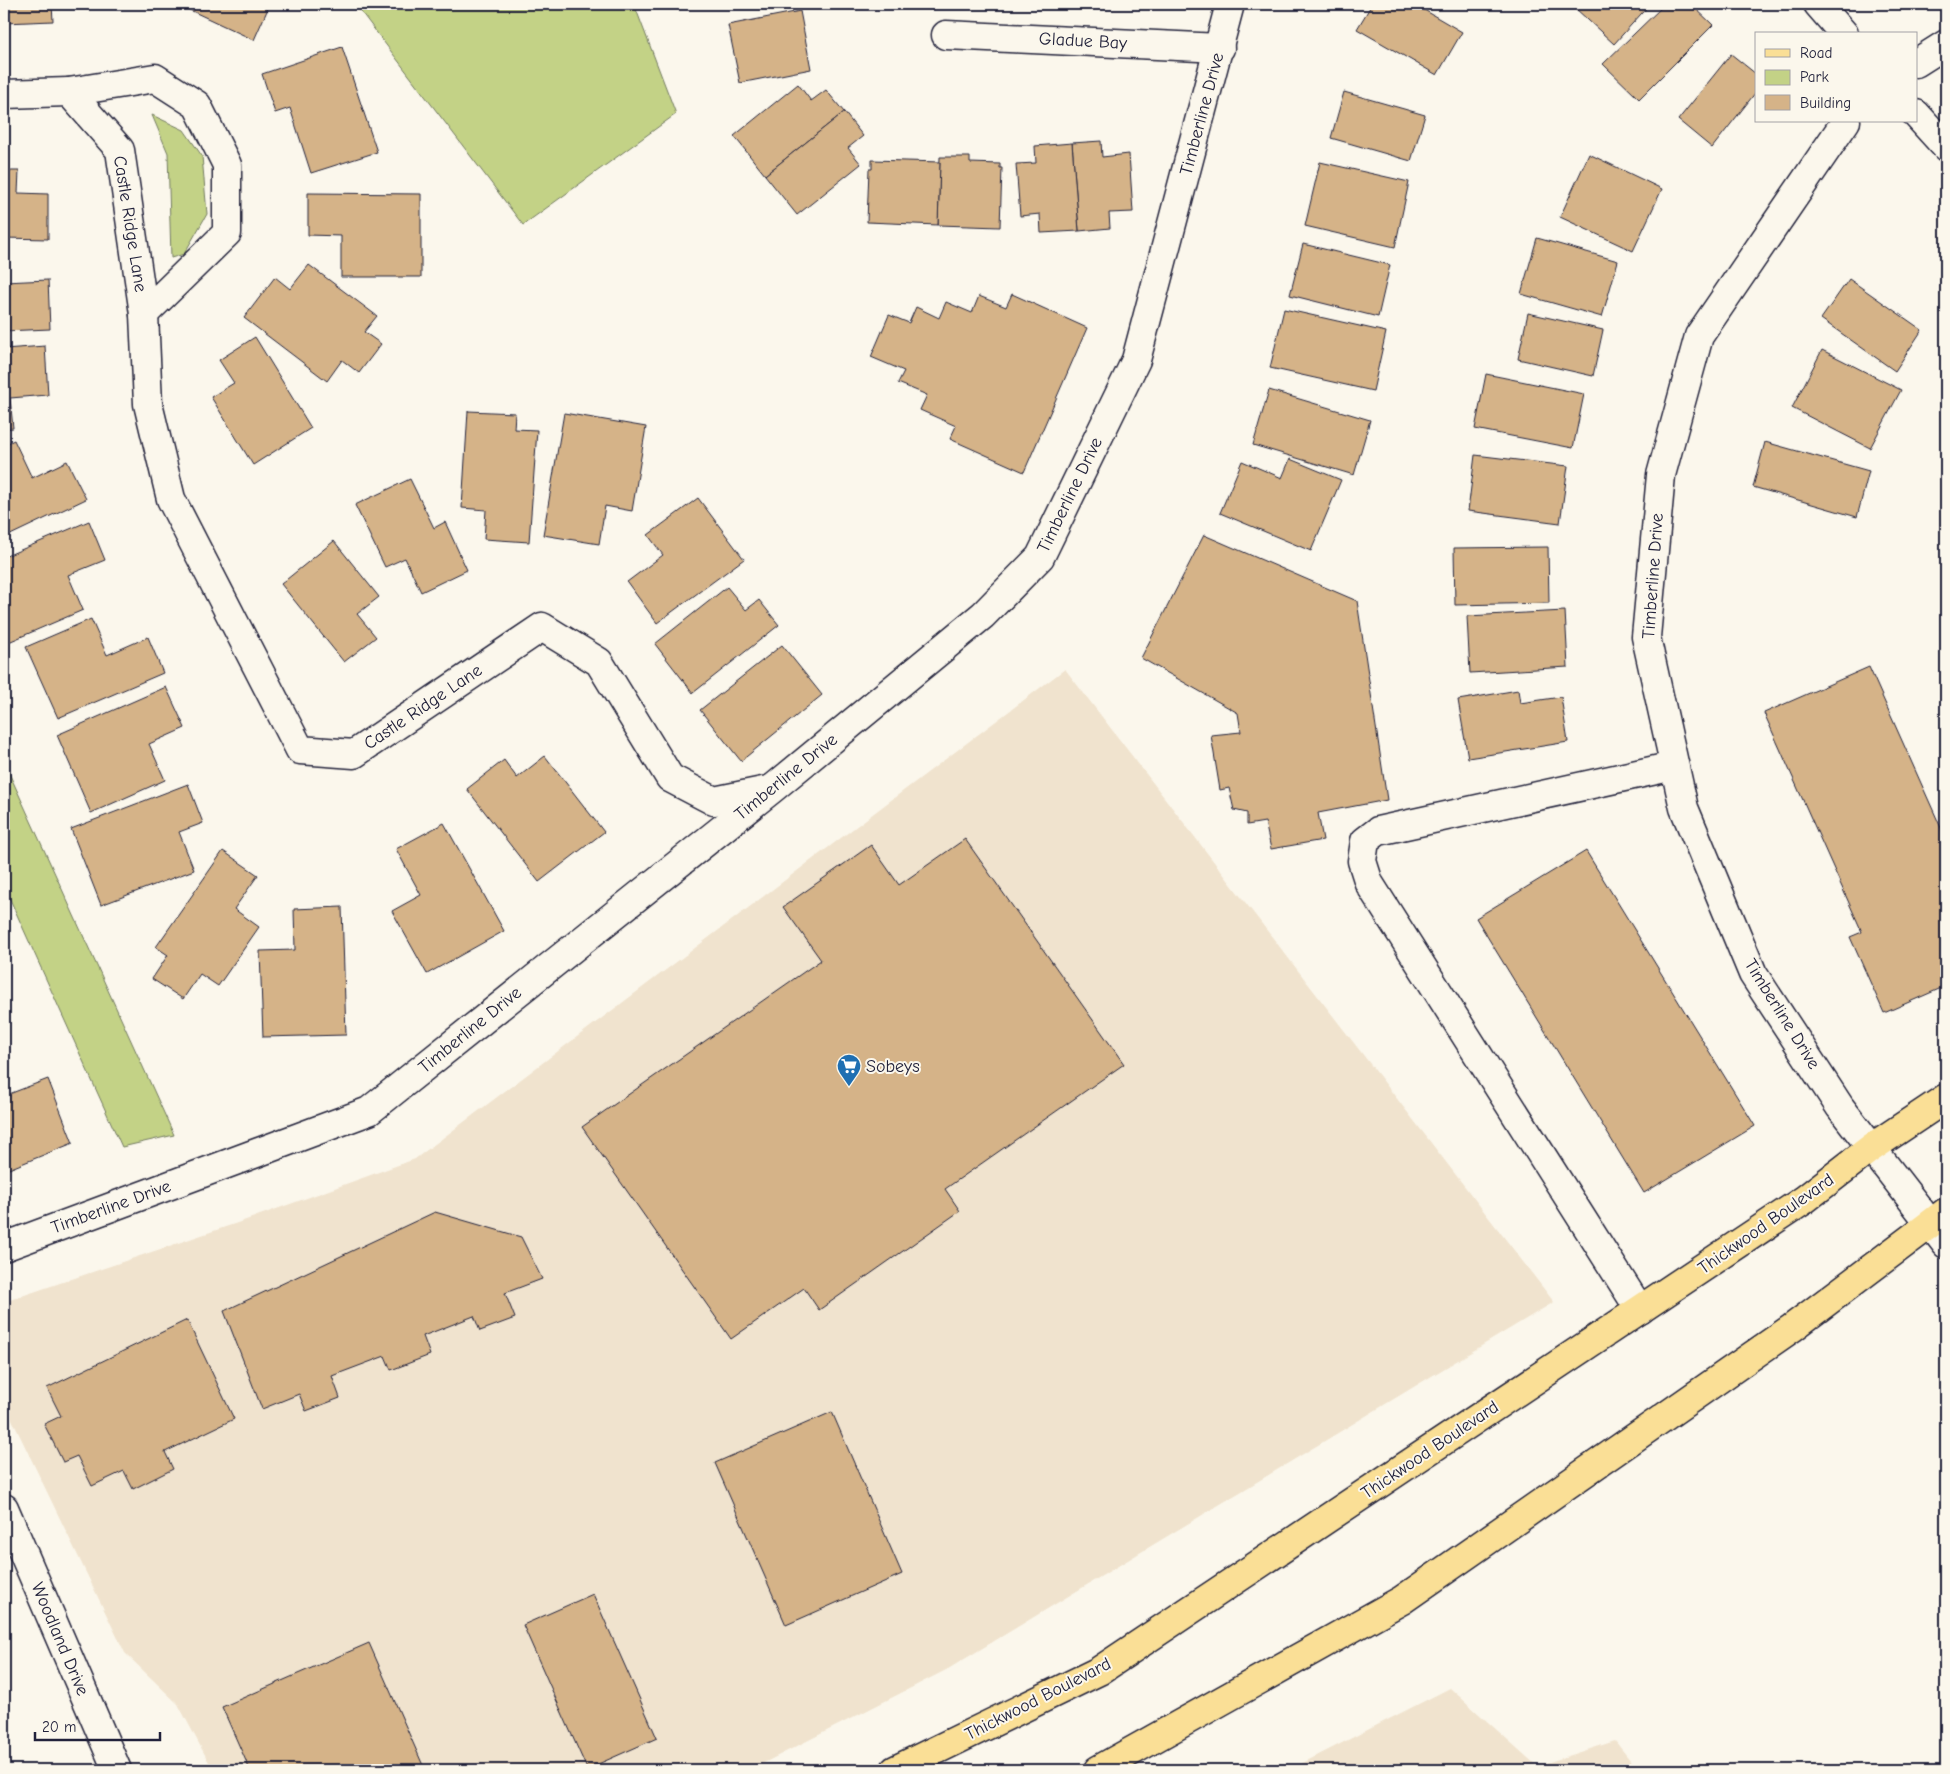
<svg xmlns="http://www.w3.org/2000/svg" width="1950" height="1774" font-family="'Comic Neue',sans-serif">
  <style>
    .built { fill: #f0e3ce }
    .green { fill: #c3d286; stroke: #727a60 }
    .building { fill: #d5b388; stroke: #22223b }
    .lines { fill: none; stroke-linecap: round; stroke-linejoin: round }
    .minor-casing { stroke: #22223b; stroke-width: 31 }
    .major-casing { stroke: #22223b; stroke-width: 31 }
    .minor { stroke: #fbf7ec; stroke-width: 28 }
    .major { stroke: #fadf96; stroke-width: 28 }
    .labels { text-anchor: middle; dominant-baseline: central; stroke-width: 4; stroke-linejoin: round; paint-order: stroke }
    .street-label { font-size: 18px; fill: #22223b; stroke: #fbf7ec }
    .poi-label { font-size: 18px; fill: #22223b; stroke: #fbf7ec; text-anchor: start }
  </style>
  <rect width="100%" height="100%" fill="#fbf7ec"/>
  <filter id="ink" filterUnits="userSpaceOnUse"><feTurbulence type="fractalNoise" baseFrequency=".02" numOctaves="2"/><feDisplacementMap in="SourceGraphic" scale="10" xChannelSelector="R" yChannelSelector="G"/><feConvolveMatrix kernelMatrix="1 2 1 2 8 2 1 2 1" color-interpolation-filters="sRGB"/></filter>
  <g filter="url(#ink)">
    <g class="built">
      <path d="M1065 669 1554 1302 948 1669 750 1770H213L178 1704 125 1653 4 1403V1302L246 1220 415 1159Z"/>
      <path d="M1450 1688 1537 1766 1615 1741 1638 1770H1289Z"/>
    </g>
    <g class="green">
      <path d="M355 4H634L676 114 523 225Z"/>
      <path d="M152 115 184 130 202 156 207 214 184 254 171 258 168 153Z"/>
      <path d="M4 762 174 1135 122 1147 4 886Z"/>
    </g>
    <g class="building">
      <path d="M4 4H52L53 21 4 23Z"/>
      <path d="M177 4H270L254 40Z"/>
      <path d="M1372 4H1414L1462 32 1437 75 1357 29Z"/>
      <path d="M1579 4H1650L1614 44 1575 8Z"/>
      <path d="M1665 4H1691L1713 25 1639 99 1603 64Z"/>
      <path d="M800 11 811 69 740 83 728 25Z"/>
      <path d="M342 47 377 152 311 173 290 108 275 113 262 74Z"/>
      <path d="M1731 54 1756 74V92L1712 148 1678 120Z"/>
      <path d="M798 84 811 101 826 90 844 112 765 175 734 136Z"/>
      <path d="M1344 92 1425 115 1411 161 1331 138Z"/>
      <path d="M844 112 863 136 848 148 861 164 797 215 765 175Z"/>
      <path d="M1101 141 1102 157 1129 154 1133 212 1109 213 1110 228 1079 231 1072 143Z"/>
      <path d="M1072 143 1079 231 1041 233 1040 214 1020 216 1016 164 1036 163 1035 146Z"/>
      <path d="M1589 154 1662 189 1633 251 1560 217Z"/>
      <path d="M940 157H970V163L1000 164V168H1002L1000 227 938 225Z"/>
      <path d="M872 160 940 162 938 225 867 222 869 169H872Z"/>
      <path d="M1320 162 1409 182 1395 247 1305 226Z"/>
      <path d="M4 171H19L18 193 48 194V239L4 238Z"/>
      <path d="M308 193 421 194V277H341V236L308 235Z"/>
      <path d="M1537 238 1618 261 1602 317 1521 294Z"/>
      <path d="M1303 244 1390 265 1378 317 1290 295Z"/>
      <path d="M309 265 377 316 364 332 381 344 359 373 342 360 327 381 244 318 275 277 290 289Z"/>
      <path d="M1849 279 1922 330 1895 371 1821 319Z"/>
      <path d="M48 280 50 329 4 331V282Z"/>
      <path d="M1012 294 1087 328 1024 472 950 439 956 426 920 410 927 395 898 383 904 371 871 357 889 315 909 323 916 307 939 318 946 302 972 313 979 296 1006 307Z"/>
      <path d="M1284 309 1386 332 1373 391 1270 368Z"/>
      <path d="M1528 313 1603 330 1593 376 1518 359Z"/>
      <path d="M255 337 311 428 253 465 211 397 234 383 219 360Z"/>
      <path d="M45 346 48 395 10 398 13 428 4 429V349Z"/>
      <path d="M1822 350 1901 390 1870 448 1792 408Z"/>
      <path d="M1486 374 1584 394 1573 448 1475 429Z"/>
      <path d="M1269 390 1370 420 1354 475 1253 445Z"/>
      <path d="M468 411 515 413 514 429 537 430 529 542 484 539 486 510 462 508Z"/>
      <path d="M564 413 646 427 632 511 605 506 599 544 543 535Z"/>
      <path d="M14 440 32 478 67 461 86 499 4 538V445Z"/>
      <path d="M1765 442 1869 471 1857 517 1753 487Z"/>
      <path d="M1475 455 1568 466 1560 523 1468 511Z"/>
      <path d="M1290 459 1341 480 1311 551 1220 513 1242 461 1282 478Z"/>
      <path d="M410 479 434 528 445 522 467 570 421 592 405 558 385 567 355 505Z"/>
      <path d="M698 498 744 559 657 623 627 582 663 555 648 535Z"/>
      <path d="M89 521 105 560 68 575 83 610 4 644V557Z"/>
      <path d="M1204 535 1357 601 1387 800 1318 813 1323 840 1271 849 1265 822 1247 825V813L1234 810 1229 788 1220 790 1211 735 1241 732 1238 713 1141 658Z"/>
      <path d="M334 541 379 597 357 614 376 637 344 662 281 584Z"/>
      <path d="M1548 547 1549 603 1455 605 1454 548Z"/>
      <path d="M727 587 746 610 759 600 779 625 693 693 655 644Z"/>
      <path d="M1565 611 1568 667 1470 673 1467 616Z"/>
      <path d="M91 619 107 655 148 637 163 673 58 718 26 647Z"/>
      <path d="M782 645 822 695 741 761 700 710Z"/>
      <path d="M1869 667 1946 839V986L1884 1013 1850 937 1862 932 1764 713Z"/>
      <path d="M166 687 185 728 149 744 165 780 91 813 57 735Z"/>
      <path d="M1518 690 1520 703 1561 697 1568 742 1468 758 1458 700Z"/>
      <path d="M545 756 604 832 539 882 467 789 504 760 517 778Z"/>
      <path d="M188 784 203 823 179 832 194 870 101 905 71 829Z"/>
      <path d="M444 823 504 931 427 974 392 911 421 895 396 849Z"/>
      <path d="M965 839 1124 1064 945 1189 960 1211 819 1310 804 1288 731 1339 582 1127 821 960 783 907 871 845 899 885Z"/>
      <path d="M223 851 258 875 234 909 259 927 218 986 200 974 183 999 152 979 168 955 156 947Z"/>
      <path d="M1586 851 1755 1126 1644 1193 1476 918Z"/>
      <path d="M342 907 346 1035 263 1037 260 951 295 950 294 909Z"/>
      <path d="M48 1079 73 1143 4 1171V1096Z"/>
      <path d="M435 1212 521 1237 542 1279 505 1293 515 1318 480 1331 474 1316 423 1336 430 1355 391 1370 385 1356 332 1376 340 1398 306 1411 299 1394 262 1409 224 1311Z"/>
      <path d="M187 1320 234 1419 165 1452 173 1469 133 1489 124 1471 92 1486 77 1456 63 1462 44 1424 61 1416 47 1388Z"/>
      <path d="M832 1412 902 1574 786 1625 715 1463Z"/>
      <path d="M593 1594 657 1738 587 1769 523 1625Z"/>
      <path d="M369 1643 425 1770H250L222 1707Z"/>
    </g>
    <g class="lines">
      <defs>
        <g id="minor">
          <path d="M1818 4 1844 34"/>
          <path d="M946 35 1220 48"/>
          <path d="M1916 63 1946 44"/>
          <path d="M69 92 155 78 197 105 227 165V233L144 314"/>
          <path d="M4 94 69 92 120 150 144 314 148 404 171 499 300 750 354 754 542 627 599 662 670 778 714 801 768 790"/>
          <path d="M1916 114 1946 147"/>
          <path d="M1846 121 1699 336 1661 475 1646 637 1684 808 1753 974 1840 1107 1946 1244"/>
          <path d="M4 1247 369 1111 772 789 983 615 1040 557 1136 360 1230 4"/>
          <path d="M1640 1310 1369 883 1362 861 1365 841 1378 831 1674 766"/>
          <path d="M4 1508 117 1770"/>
        </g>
        <g id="major">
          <path d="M895 1770 1099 1671 1804 1200 1871 1148 1946 1098"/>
          <path d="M1098 1770 1402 1600 1792 1328 1946 1212"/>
        </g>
      </defs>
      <use href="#minor" class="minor-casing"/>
      <use href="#major" class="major-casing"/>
      <use href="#minor" class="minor"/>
      <use href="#major" class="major"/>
    </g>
  </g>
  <defs>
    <symbol id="supermarket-pin" viewBox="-11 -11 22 30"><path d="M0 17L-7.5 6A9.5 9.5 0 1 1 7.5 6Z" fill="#1f6fb2" stroke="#fbf7ec"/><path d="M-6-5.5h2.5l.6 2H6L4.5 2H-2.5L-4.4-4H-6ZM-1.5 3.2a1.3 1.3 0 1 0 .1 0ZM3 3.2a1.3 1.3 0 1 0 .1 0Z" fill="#fff"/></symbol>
  </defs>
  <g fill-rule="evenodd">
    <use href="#supermarket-pin" x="835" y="1052" width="28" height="38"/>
  </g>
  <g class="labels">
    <g class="street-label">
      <text transform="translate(1083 41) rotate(3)">Gladue Bay</text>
      <text transform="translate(1202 114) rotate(-75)">Timberline Drive</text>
      <text transform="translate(130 224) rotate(81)">Castle Ridge Lane</text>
      <text transform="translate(1070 495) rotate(-64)">Timberline Drive</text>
      <text transform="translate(1653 576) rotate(-86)">Timberline Drive</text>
      <text transform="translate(423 707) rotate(-34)">Castle Ridge Lane</text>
      <text transform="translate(786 777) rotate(-39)">Timberline Drive</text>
      <text transform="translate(1782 1014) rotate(58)">Timberline Drive</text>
      <text transform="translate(470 1030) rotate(-39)">Timberline Drive</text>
      <text transform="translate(111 1207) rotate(-20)">Timberline Drive</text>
      <text transform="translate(1766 1224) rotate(-35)">Thickwood Boulevard</text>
      <text transform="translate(1430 1450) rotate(-34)">Thickwood Boulevard</text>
      <text transform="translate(60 1639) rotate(67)">Woodland Drive</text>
      <text transform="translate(1038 1699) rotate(-27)">Thickwood Boulevard</text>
    </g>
    <g class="poi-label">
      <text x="866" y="1066">Sobeys</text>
    </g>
  </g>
  <rect width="1950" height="1774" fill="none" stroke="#fbf7ec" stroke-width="20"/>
  <rect x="10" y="10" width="1930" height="1754" fill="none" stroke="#22223b" stroke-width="2" filter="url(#ink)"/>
  <rect x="1755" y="32" width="162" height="90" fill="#fbf7ec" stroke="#a4a2a5"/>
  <rect x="1765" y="49" width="25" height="8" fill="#fadf96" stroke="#a4a2a5"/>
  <text x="1800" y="58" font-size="15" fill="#22223b">Road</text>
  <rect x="1765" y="70" width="25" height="15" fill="#c3d286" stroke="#a4a2a5"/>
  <text x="1800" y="82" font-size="15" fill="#22223b">Park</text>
  <rect x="1765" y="95" width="25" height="15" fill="#d5b388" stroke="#a4a2a5"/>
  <text x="1800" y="108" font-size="15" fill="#22223b">Building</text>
  <path d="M35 1732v8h125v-8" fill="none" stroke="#22223b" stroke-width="2.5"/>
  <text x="42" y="1732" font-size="15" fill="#22223b" stroke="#fbf7ec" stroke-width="4" paint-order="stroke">20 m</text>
</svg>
